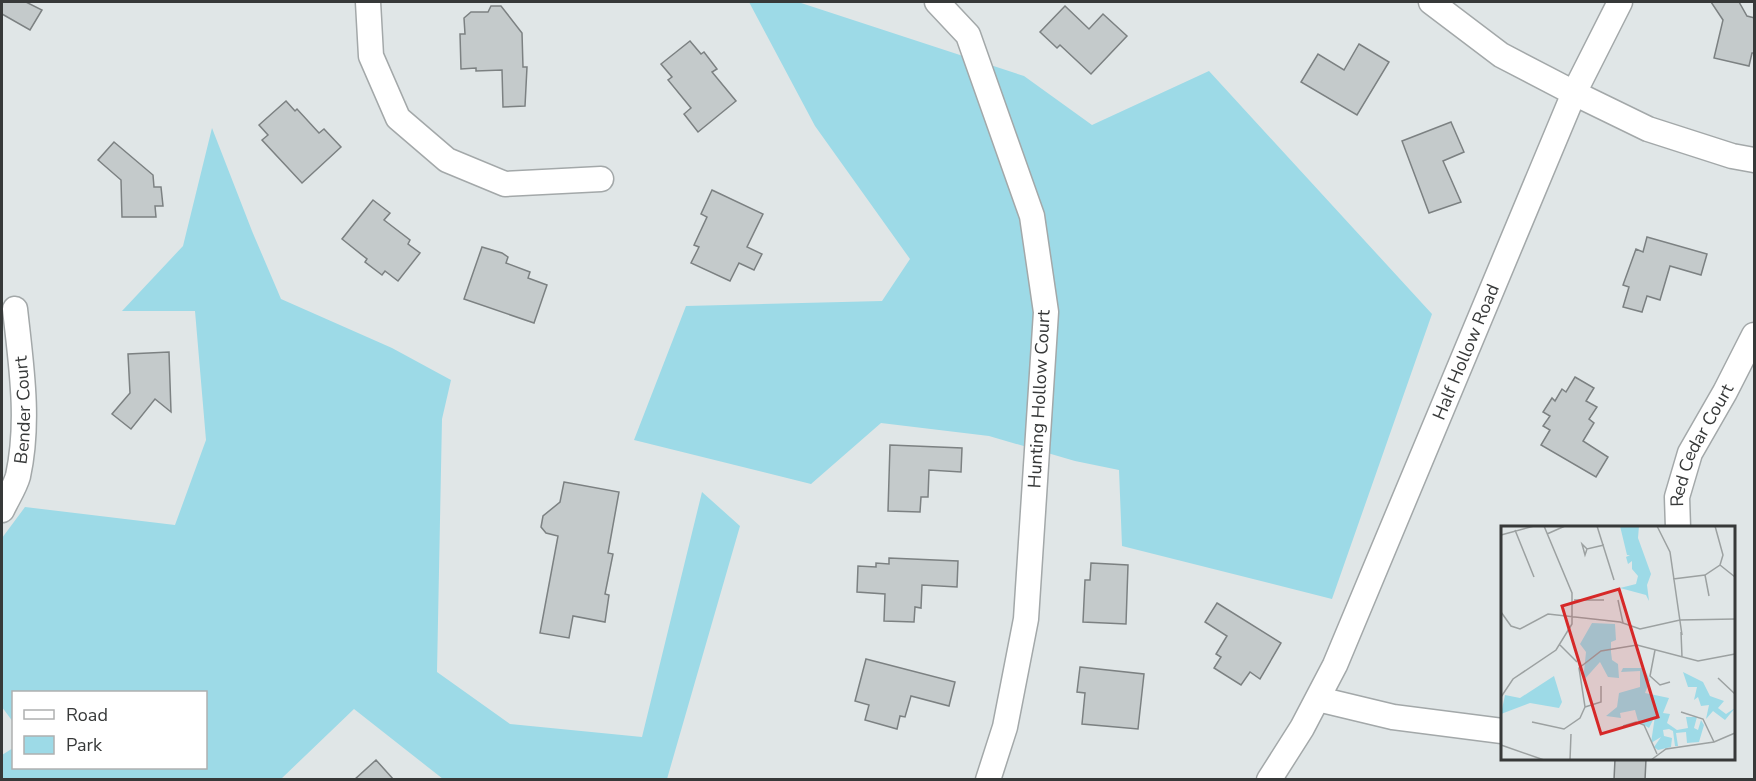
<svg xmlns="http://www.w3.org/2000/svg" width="1756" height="781" font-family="'Nunito Sans',sans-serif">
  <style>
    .green { fill: #9ddae7 }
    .building { fill: #c4cacb; stroke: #7c8182; stroke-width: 1.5 }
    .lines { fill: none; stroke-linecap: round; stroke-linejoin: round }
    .minor-casing { stroke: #a3a8a9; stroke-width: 27 }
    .minor { stroke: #fff; stroke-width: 24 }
    .labels { text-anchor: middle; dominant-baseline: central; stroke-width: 5; stroke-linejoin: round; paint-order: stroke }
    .street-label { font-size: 18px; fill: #373939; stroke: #fff }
    .inset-road { fill: none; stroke: #9ca1a1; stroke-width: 1.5 }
    .view { fill: #d62828; fill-opacity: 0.15; stroke: #d62828; stroke-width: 3 }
    .inset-edge { fill: none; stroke: #373939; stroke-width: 3 }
  </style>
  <rect width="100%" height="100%" fill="#e0e6e7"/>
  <g class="green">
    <path d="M749 2H798L1024 76 1092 125 1209 71 1432 314 1332 599 1122 546 1119 470 1075 461 989 436 881 423 811 484 634 440 686 306 882 301 910 259 815 126Z"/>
    <path d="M212 128 252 231 281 299 392 348 451 380 442 419 437 672 510 724 642 737 702 492 740 526 667 779H443L354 709 281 779H2V755L13 748 14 768H206V692H14L13 722 2 707V538L25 507 175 525 206 440 195 311H122L183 246Z"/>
  </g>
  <g class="building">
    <path d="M2 2H26L42 10 30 30 2 14Z"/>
    <path d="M1711 2H1739L1747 16 1755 18V53H1752L1749 66 1714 58 1723 20Z"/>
    <path d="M491 6H501L522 33 523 67H527L525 106 503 107 502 70 476 71V68L461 69 460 34H465L464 18 471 12H488Z"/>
    <path d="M1065 6 1089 29 1103 14 1127 36 1091 74 1060 45 1057 48 1040 32Z"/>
    <path d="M690 41 701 54 704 52 717 69 712 72 736 101 698 132 684 114 691 108 668 80 672 77 661 64Z"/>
    <path d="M1359 44 1389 62 1357 115 1301 82 1318 54 1344 70Z"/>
    <path d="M286 101 295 111 297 109 319 133 324 129 341 147 302 183 262 140 268 135 259 125Z"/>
    <path d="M1451 122 1464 152 1443 161 1461 202 1429 213 1402 141Z"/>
    <path d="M114 142 153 175 154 187H161L163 206H155L156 217H122L121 180 98 160Z"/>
    <path d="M712 190 763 214 747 247 762 254 754 270 739 263 730 281 691 263 699 247 694 245 707 217 701 214Z"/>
    <path d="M373 200 390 213 384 220 410 240 408 244 420 253 398 281 385 271 382 275 365 262 367 259 342 239Z"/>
    <path d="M1647 237 1707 254 1701 275 1670 266 1660 300 1647 296 1642 312 1623 307 1629 287 1623 285 1636 249 1643 252Z"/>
    <path d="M482 247 502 253 508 257 506 263 530 272 528 278 547 285 534 323 464 299Z"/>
    <path d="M169 352 171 412 155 399 131 429 112 414 130 393 128 354Z"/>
    <path d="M1575 377 1594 388 1586 401 1597 407 1589 419 1594 423 1583 441 1608 457 1596 477 1541 445 1550 430 1543 426 1550 416 1543 412 1552 398 1555 401 1562 389 1566 392Z"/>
    <path d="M890 445 962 448 961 472 929 470 928 497H921L920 512 888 511Z"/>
    <path d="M564 482 619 492 608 553 613 554 605 594 609 595 605 622 573 616 569 638 540 633 558 536 546 533 541 527 543 516 560 502Z"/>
    <path d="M889 558 958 561 957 587 922 585 921 608 915 607 914 622 884 621 885 594 857 592 858 566 876 567V563L889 564Z"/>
    <path d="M1091 563 1128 565 1126 624 1083 622 1085 580H1090Z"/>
    <path d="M1217 603 1281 643 1260 679 1250 672 1241 685 1214 668 1221 657 1216 654 1227 636 1205 622Z"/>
    <path d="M866 659 955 682 949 706 911 696 905 717 900 716 897 729 865 720 869 705 855 701Z"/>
    <path d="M1080 667 1144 674 1138 729 1082 724 1085 693 1077 692Z"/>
    <path d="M1615 759H1646L1645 780H1614Z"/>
    <path d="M376 760 394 780H354Z"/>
  </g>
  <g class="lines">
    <defs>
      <g id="minor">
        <path d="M368 2 371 56 398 118 447 160 505 184 601 179"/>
        <path d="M937 2 968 35 1032 216 1046 312 1026 619 1005 727 988 780"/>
        <path d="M1431 2 1501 55 1574 93 1648 129 1732 156 1754 160"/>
        <path id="s1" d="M2 510C7 499 15 487 18 476 30 421 21 364 15 309"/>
        <path id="s2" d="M1678 528 1677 497 1690 453 1725 392 1754 335"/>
        <path d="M1318 699 1393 717 1502 731"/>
        <path id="s3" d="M1269 780 1302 728 1335 665 1574 93 1620 2"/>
      </g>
    </defs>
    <use href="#minor" class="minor-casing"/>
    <use href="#minor" class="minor"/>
  </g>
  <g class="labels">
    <g class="street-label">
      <text stroke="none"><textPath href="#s3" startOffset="472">Half Hollow Road</textPath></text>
      <text transform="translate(1039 399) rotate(-87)">Hunting Hollow Court</text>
      <text stroke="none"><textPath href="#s1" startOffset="104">Bender Court</textPath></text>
      <text stroke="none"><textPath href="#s2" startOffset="88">Red Cedar Court</textPath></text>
    </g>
  </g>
  <g transform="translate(1501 526)">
    <rect width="234" height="234" fill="#e0e6e7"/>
    <path d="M119 0H138L137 12 150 48 146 59 148 75 145 69 119 62 135 58 137 50 131 43V35L127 38 125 31 129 29H126ZM91 97 114 98 115 114 110 116V126L111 134 117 138 118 152 107 151 99 136 82 155 85 126 79 118ZM122 142H143L149 154 144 167 168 172 162 187 169 188 166 197 176 204 187 202 185 191H196L193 202 197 204 200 194 203 199 198 216 186 217 185 206 175 207 177 220H174L172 205 168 203 162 204 163 210 171 212 170 221 157 224 153 221 160 211 150 217 154 190 148 202 137 195 134 184 119 187 120 192 105 190 116 181 118 167 139 161V145L120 146ZM182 146 202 156 209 170 223 175 217 182 225 188 234 182 224 194 212 185 205 193 208 179 200 180 197 171 193 174 196 161H187ZM53 150 61 176 58 182 29 177 0 188 4 169 19 172Z" fill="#9ddae7"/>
    <path class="inset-road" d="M96 0 113 54M156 0 169 26 181 109M14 4 33 51M46 8 64 0M0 9 33 0M86 23 84 29 81 18 86 23 103 19M219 39 234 51M204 49 208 70M172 53 204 49 219 39 222 29 214 0M73 74H103M117 74 122 97M0 86 10 100 19 103 47 88 119 96 139 103 179 94 234 93M180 106 181 131M59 119 76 136M154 124 149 150 159 159 169 156M217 152 234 168M0 171 12 153 55 124 71 98V67L43 0M84 181 100 176V160M180 186 202 193 213 216M31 196 63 203 79 192 84 181 78 142 100 125 136 119 197 135 234 128M122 200 135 196 143 199 156 228M0 219 43 234M69 234 70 208M150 234 165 223 213 216 234 207"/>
    <path class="view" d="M118 63 157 191 100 208 61 80Z"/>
    <rect width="234" height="234" class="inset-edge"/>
  </g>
  <rect width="1756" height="781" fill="none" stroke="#373939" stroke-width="6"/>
  <rect x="12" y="691" width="195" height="78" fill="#ffffff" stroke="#afb0b0" stroke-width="1.5"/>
  <rect x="24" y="710" width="30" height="9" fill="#ffffff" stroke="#afb0b0" stroke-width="1.5"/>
  <text x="66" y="721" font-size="18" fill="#373939">Road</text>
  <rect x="24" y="736" width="30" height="18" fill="#9ddae7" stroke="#afb0b0" stroke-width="1.5"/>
  <text x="66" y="751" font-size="18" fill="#373939">Park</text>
</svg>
